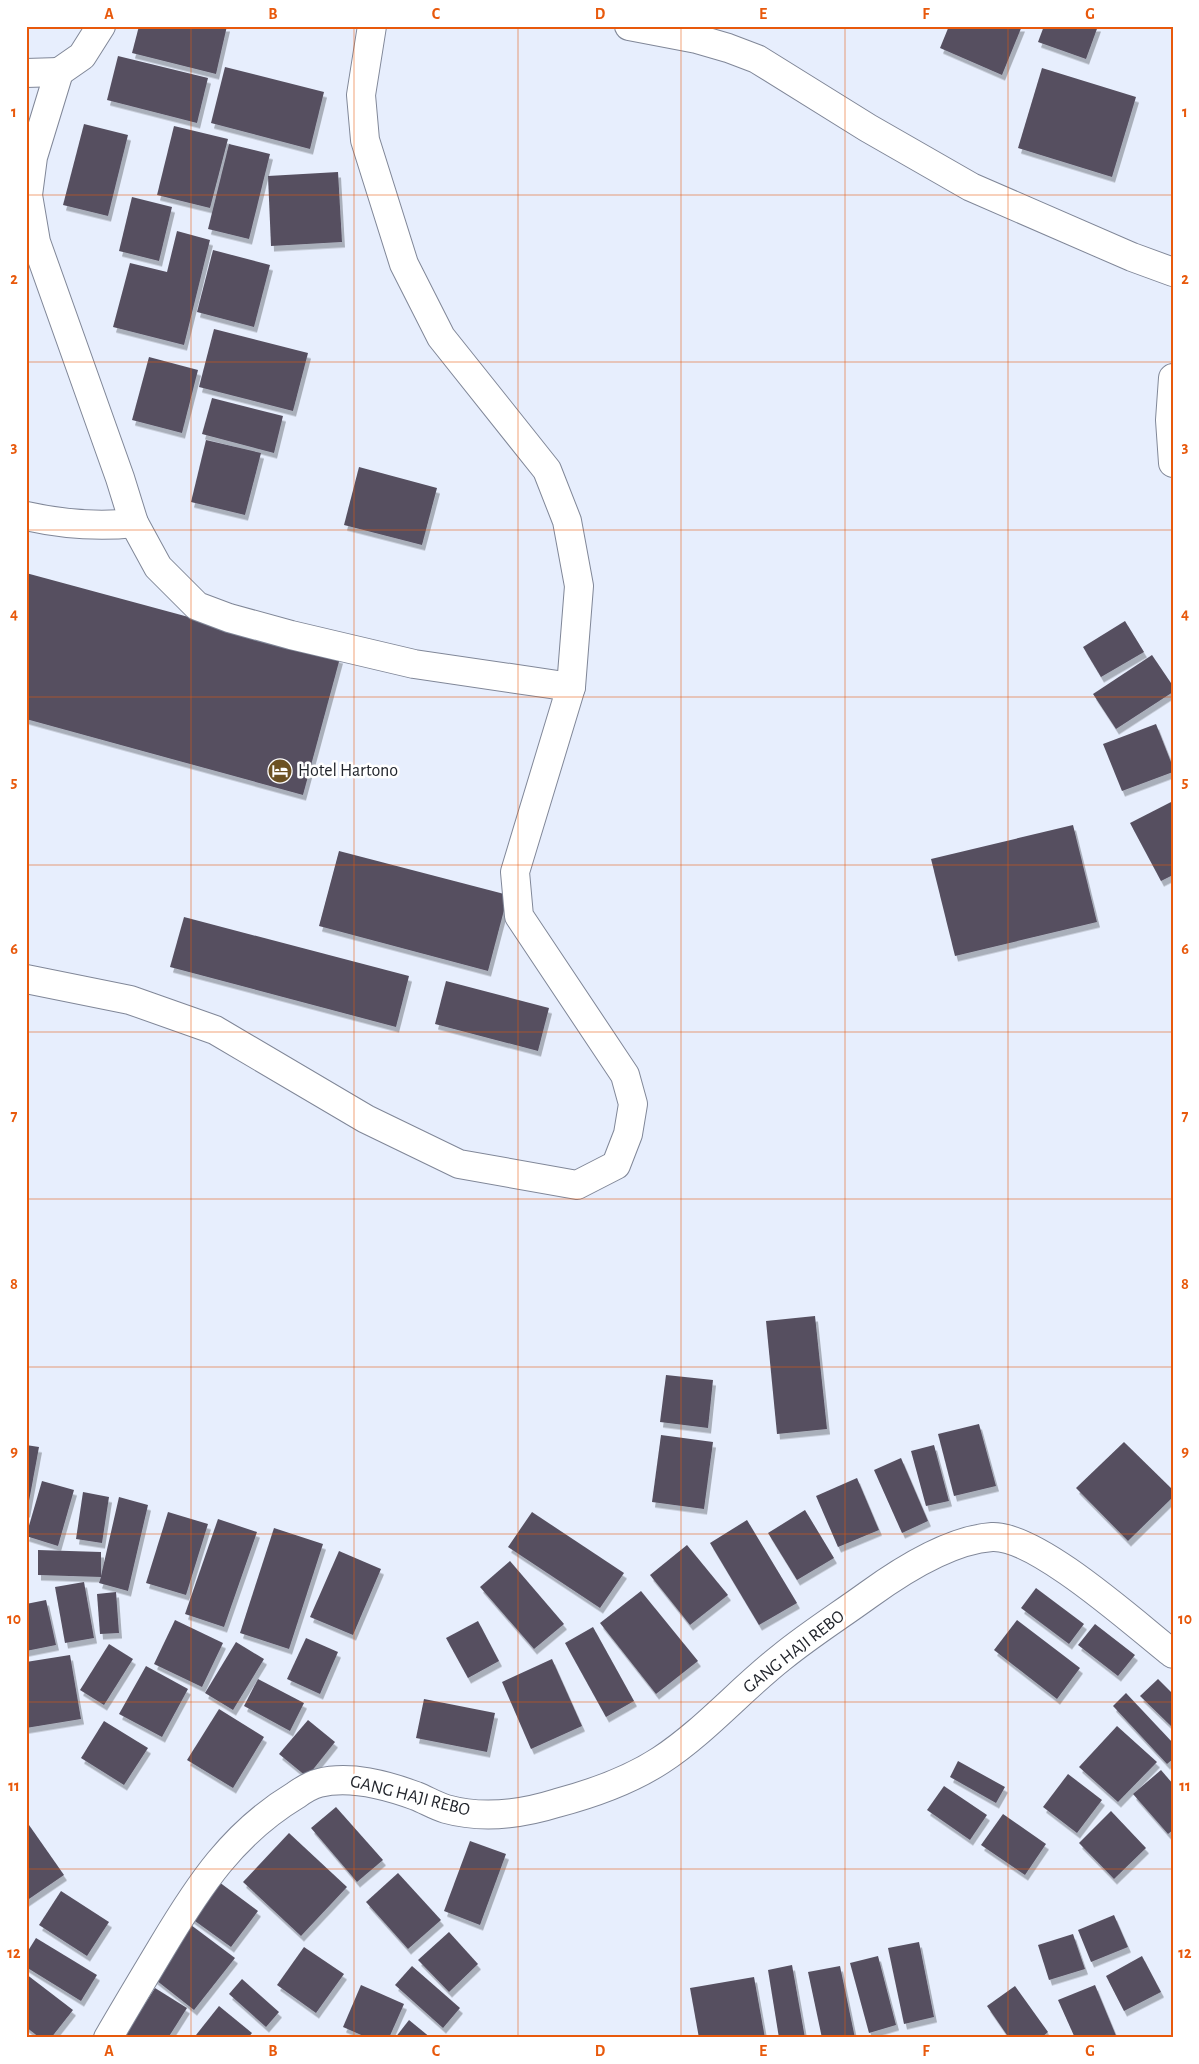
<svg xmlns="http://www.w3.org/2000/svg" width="1199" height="2064" font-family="'Alegreya Sans',sans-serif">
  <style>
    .building { fill: #565060; filter: url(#shadow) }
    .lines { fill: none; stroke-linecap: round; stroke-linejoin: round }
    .street-casing { stroke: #808798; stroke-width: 30 }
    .secondary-casing { stroke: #808798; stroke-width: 30 }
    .street { stroke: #fff; stroke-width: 28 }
    .secondary { stroke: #fff; stroke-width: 28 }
    .grid { fill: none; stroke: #e8590c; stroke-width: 1; stroke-opacity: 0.55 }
    .labels { text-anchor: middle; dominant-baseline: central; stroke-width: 5; stroke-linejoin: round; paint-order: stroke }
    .poi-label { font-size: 18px; fill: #23262d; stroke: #fff; text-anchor: start }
    .street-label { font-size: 18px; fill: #23262d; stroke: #fff }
    .neatline { fill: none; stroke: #e8590c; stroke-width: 2 }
    .grid-label { font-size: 16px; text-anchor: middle; font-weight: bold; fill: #e8590c }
  </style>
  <defs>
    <filter id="shadow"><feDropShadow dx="3" dy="5.5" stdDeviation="0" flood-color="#0004"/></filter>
  </defs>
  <rect width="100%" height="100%" fill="#e7eefd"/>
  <g class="building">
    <path d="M139 26H227L216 74 132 53Z"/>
    <path d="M949 26H1022L1002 75 940 48Z"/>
    <path d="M1044 26H1098L1086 59 1038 42Z"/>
    <path d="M118 56 208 78 197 123 107 100Z"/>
    <path d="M225 67 324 92 310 149 211 123Z"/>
    <path d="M1042 68 1136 97 1112 177 1018 148Z"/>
    <path d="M84 124 128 135 108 216 63 205Z"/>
    <path d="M174 126 228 139 210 208 157 195Z"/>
    <path d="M229 144 270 154 249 239 208 229Z"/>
    <path d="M338 172 342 242 271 246 268 176Z"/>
    <path d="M132 197 172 207 159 261 119 251Z"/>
    <path d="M177 231 210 240 184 345 113 327 130 263 167 272Z"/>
    <path d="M213 250 270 265 254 327 197 312Z"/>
    <path d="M214 329 308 353 293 411 199 387Z"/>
    <path d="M149 357 198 370 182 433 132 420Z"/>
    <path d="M212 398 283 416 274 453 202 434Z"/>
    <path d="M206 440 261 453 245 515 191 502Z"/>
    <path d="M359 467 437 488 422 545 344 525Z"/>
    <path d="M26 573 340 658 303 795 26 719Z"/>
    <path d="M1125 621 1144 652 1101 677 1083 647Z"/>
    <path d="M1152 655 1173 686V692L1116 729 1093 694Z"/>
    <path d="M1156 724 1173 767V772L1122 791 1103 744Z"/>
    <path d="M1173 801V875L1161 881 1130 823Z"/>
    <path d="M1073 825 1097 922 955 956 931 859Z"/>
    <path d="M339 851 508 895 488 971 319 926Z"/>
    <path d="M184 917 409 976 396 1027 170 967Z"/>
    <path d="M446 981 549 1008 538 1051 435 1024Z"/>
    <path d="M815 1316 827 1429 777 1434 766 1321Z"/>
    <path d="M666 1375 713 1380 708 1428 660 1422Z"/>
    <path d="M979 1424 996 1486 954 1496 938 1434Z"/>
    <path d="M661 1435 713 1442 704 1509 652 1502Z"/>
    <path d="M1124 1442 1173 1490V1497L1128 1541 1076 1488Z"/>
    <path d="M26 1445 39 1447 27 1512H26Z"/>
    <path d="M934 1445 949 1501 926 1506 911 1451Z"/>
    <path d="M901 1458 928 1521 902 1533 874 1470Z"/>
    <path d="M857 1478 879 1530 838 1547 816 1496Z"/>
    <path d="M42 1481 74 1490 58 1546 26 1536Z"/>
    <path d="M83 1492 109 1497 102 1543 76 1539Z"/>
    <path d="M119 1497 148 1505 128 1591 99 1583 101 1577 38 1575V1550L101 1552V1576Z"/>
    <path d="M805 1510 834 1558 797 1580 768 1533Z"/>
    <path d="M168 1512 208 1524 186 1595 146 1583Z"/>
    <path d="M532 1512 624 1573 600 1608 508 1547Z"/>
    <path d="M218 1519 257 1532 224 1627 185 1614Z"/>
    <path d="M747 1520 797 1603 759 1625 710 1543Z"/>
    <path d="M274 1528 323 1544 289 1649 240 1633Z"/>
    <path d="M687 1545 728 1595 690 1625 650 1575Z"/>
    <path d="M339 1551 381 1569 353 1635 310 1617Z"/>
    <path d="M510 1561 564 1624 534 1649 480 1587Z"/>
    <path d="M84 1582 94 1638 65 1643 55 1587Z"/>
    <path d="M1036 1588 1084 1624 1069 1644 1021 1608Z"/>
    <path d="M641 1591 698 1661 656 1694 600 1623Z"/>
    <path d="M116 1592 119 1633 100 1634 97 1594Z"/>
    <path d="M46 1600 56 1645 26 1651V1604Z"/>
    <path d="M175 1620 223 1643 202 1687 154 1664Z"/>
    <path d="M1017 1620 1080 1668 1057 1699 994 1650Z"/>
    <path d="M478 1621 499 1661 468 1678 446 1638Z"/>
    <path d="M1095 1624 1135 1655 1118 1676 1078 1645Z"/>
    <path d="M593 1627 634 1701 606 1717 565 1643Z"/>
    <path d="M306 1638 338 1652 320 1694 287 1679Z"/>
    <path d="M236 1642 264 1659 233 1710 205 1693Z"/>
    <path d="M109 1644 133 1659 104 1705 80 1690Z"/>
    <path d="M70 1655 81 1719 26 1728V1662Z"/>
    <path d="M552 1659 582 1726 531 1749 502 1682Z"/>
    <path d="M146 1666 188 1689 162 1737 119 1714Z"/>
    <path d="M258 1679 304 1703 290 1731 244 1706Z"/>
    <path d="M1158 1679 1173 1694V1728L1140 1696Z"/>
    <path d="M1126 1693 1173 1743V1759L1167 1764 1113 1706Z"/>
    <path d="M424 1699 495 1713 487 1752 416 1738Z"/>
    <path d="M219 1709 264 1737 233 1788 187 1760Z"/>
    <path d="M308 1720 335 1742 307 1777 279 1754Z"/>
    <path d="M104 1721 148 1748 124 1785 81 1758Z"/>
    <path d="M1117 1726 1157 1762 1118 1802 1079 1767Z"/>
    <path d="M958 1761 1005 1787 996 1803 950 1777Z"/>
    <path d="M1161 1770 1173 1784V1830L1168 1834 1133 1794Z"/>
    <path d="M1068 1774 1102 1800 1077 1833 1043 1807Z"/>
    <path d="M944 1786 987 1815 970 1840 927 1810Z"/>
    <path d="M336 1807 383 1860 357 1882 311 1828Z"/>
    <path d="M1111 1811 1146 1848 1114 1879 1079 1843Z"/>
    <path d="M1003 1814 1046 1844 1025 1875 981 1845Z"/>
    <path d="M29 1825 64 1875 26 1901V1827Z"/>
    <path d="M289 1833 347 1887 301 1936 243 1882Z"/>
    <path d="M470 1841 506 1854 480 1925 444 1911Z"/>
    <path d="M398 1873 441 1920 408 1949 366 1902Z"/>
    <path d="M215 1879 258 1911 231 1947 188 1916Z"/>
    <path d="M61 1891 109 1922 87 1956 39 1925Z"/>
    <path d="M1114 1915 1128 1947 1091 1962 1078 1930Z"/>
    <path d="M187 1922 235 1958 194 2010 147 1973Z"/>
    <path d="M449 1932 478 1964 449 1992 418 1960Z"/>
    <path d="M1073 1934 1085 1969 1049 1980 1038 1945Z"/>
    <path d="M36 1938 97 1975 81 2001 26 1967V1954Z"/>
    <path d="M919 1942 934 2017 904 2024 888 1948Z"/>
    <path d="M304 1947 344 1974 316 2013 277 1985Z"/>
    <path d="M878 1956 896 2025 869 2033 850 1963Z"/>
    <path d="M1142 1956 1161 1992 1124 2011 1106 1976Z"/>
    <path d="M792 1965 805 2038H779L768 1970Z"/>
    <path d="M412 1966 460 2008 443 2028 395 1985Z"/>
    <path d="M840 1966 855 2038H822L808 1972Z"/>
    <path d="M26 1974 73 2010 51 2038H40L26 2027Z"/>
    <path d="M754 1977 765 2038H699L690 1988Z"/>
    <path d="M242 1979 279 2012 266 2027 229 1994Z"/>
    <path d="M361 1985 404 2004 389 2038H368L343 2027Z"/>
    <path d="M1095 1985 1117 2038H1075L1058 2000Z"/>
    <path d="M1015 1986 1048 2032 1041 2038H1009L987 2006Z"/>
    <path d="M155 1988 187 2008 168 2038H123Z"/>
    <path d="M219 2006 252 2033 248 2038H199L196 2035Z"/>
    <path d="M409 2020 431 2038H395Z"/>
  </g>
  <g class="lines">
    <defs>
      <g id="street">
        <path d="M629 26 697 39 728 48 757 59 868 128 971 187 1132 257 1173 272"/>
        <path d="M59 72 33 157 28 195 36 242 120 478 134 523 158 567 197 606 229 618 291 635 414 664 571 687"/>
        <path d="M59 72 82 56 101 26"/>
        <path d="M26 73 59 72"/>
        <path d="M26 516C62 524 98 527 134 523"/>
        <path d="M26 979 130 1000 215 1030 366 1119 459 1164 577 1185 616 1165 628 1134 633 1104 625 1075 519 916 515 872 571 687 579 586 567 521 547 470 441 337 404 264 365 140 361 95 372 26"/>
        <path d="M108 2038C126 2007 144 1977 162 1947 199 1885 233 1833 296 1795 303 1790 311 1785 319 1783 350 1775 386 1785 416 1796 426 1800 436 1806 446 1809 482 1819 522 1814 557 1803 591 1794 632 1779 661 1760 705 1731 740 1690 782 1657 809 1635 839 1616 868 1595 901 1571 949 1540 992 1537 1037 1535 1136 1625 1173 1654"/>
      </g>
      <path id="secondary" d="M1173 378 1170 420 1173 463"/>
    </defs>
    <use href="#street" class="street-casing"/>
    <use href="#secondary" class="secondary-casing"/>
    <use href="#street" class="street"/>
    <use href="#secondary" class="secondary"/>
  </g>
  <path class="grid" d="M191 26V2038M354 26V2038M518 26V2038M681 26V2038M845 26V2038M1008 26V2038M26 195H1173M26 362H1173M26 530H1173M26 697H1173M26 865H1173M26 1032H1173M26 1199H1173M26 1367H1173M26 1534H1173M26 1702H1173M26 1869H1173"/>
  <defs>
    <symbol id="hotel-disc" viewBox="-11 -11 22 22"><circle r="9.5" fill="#6c5123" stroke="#fff"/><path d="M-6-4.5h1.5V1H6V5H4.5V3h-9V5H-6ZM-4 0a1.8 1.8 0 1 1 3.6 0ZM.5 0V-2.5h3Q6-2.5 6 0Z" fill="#fff"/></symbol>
  </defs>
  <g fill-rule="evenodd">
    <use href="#hotel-disc" x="266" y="757" width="28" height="28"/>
  </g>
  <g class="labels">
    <g class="poi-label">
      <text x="298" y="771">Hotel Hartono</text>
    </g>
    <g class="street-label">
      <text transform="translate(794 1652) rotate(-38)">GANG HAJI REBO</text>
      <text transform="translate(410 1796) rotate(14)">GANG HAJI REBO</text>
    </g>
  </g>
  <rect width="1199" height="2064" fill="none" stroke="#ffffff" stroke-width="55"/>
  <rect x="28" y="28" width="1144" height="2008" class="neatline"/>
  <g class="grid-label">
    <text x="109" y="19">A</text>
    <text x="273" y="19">B</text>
    <text x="436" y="19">C</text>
    <text x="600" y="19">D</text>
    <text x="763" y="19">E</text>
    <text x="926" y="19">F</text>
    <text x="1090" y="19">G</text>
    <text x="14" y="117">1</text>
    <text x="1185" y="117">1</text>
    <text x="14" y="284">2</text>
    <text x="1185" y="284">2</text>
    <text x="14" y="452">3</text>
    <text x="1185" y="452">3</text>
    <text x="14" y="619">4</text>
    <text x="1185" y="619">4</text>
    <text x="14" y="787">5</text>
    <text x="1185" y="787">5</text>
    <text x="14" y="954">6</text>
    <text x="1185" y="954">6</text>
    <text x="14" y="1121">7</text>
    <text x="1185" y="1121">7</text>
    <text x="14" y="1289">8</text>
    <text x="1185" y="1289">8</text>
    <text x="14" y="1456">9</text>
    <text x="1185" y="1456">9</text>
    <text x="14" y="1624">10</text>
    <text x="1185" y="1624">10</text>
    <text x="14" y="1791">11</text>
    <text x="1185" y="1791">11</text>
    <text x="14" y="1958">12</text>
    <text x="1185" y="1958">12</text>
    <text x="109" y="2056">A</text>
    <text x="273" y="2056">B</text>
    <text x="436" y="2056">C</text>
    <text x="600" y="2056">D</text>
    <text x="763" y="2056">E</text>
    <text x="926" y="2056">F</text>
    <text x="1090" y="2056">G</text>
  </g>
</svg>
